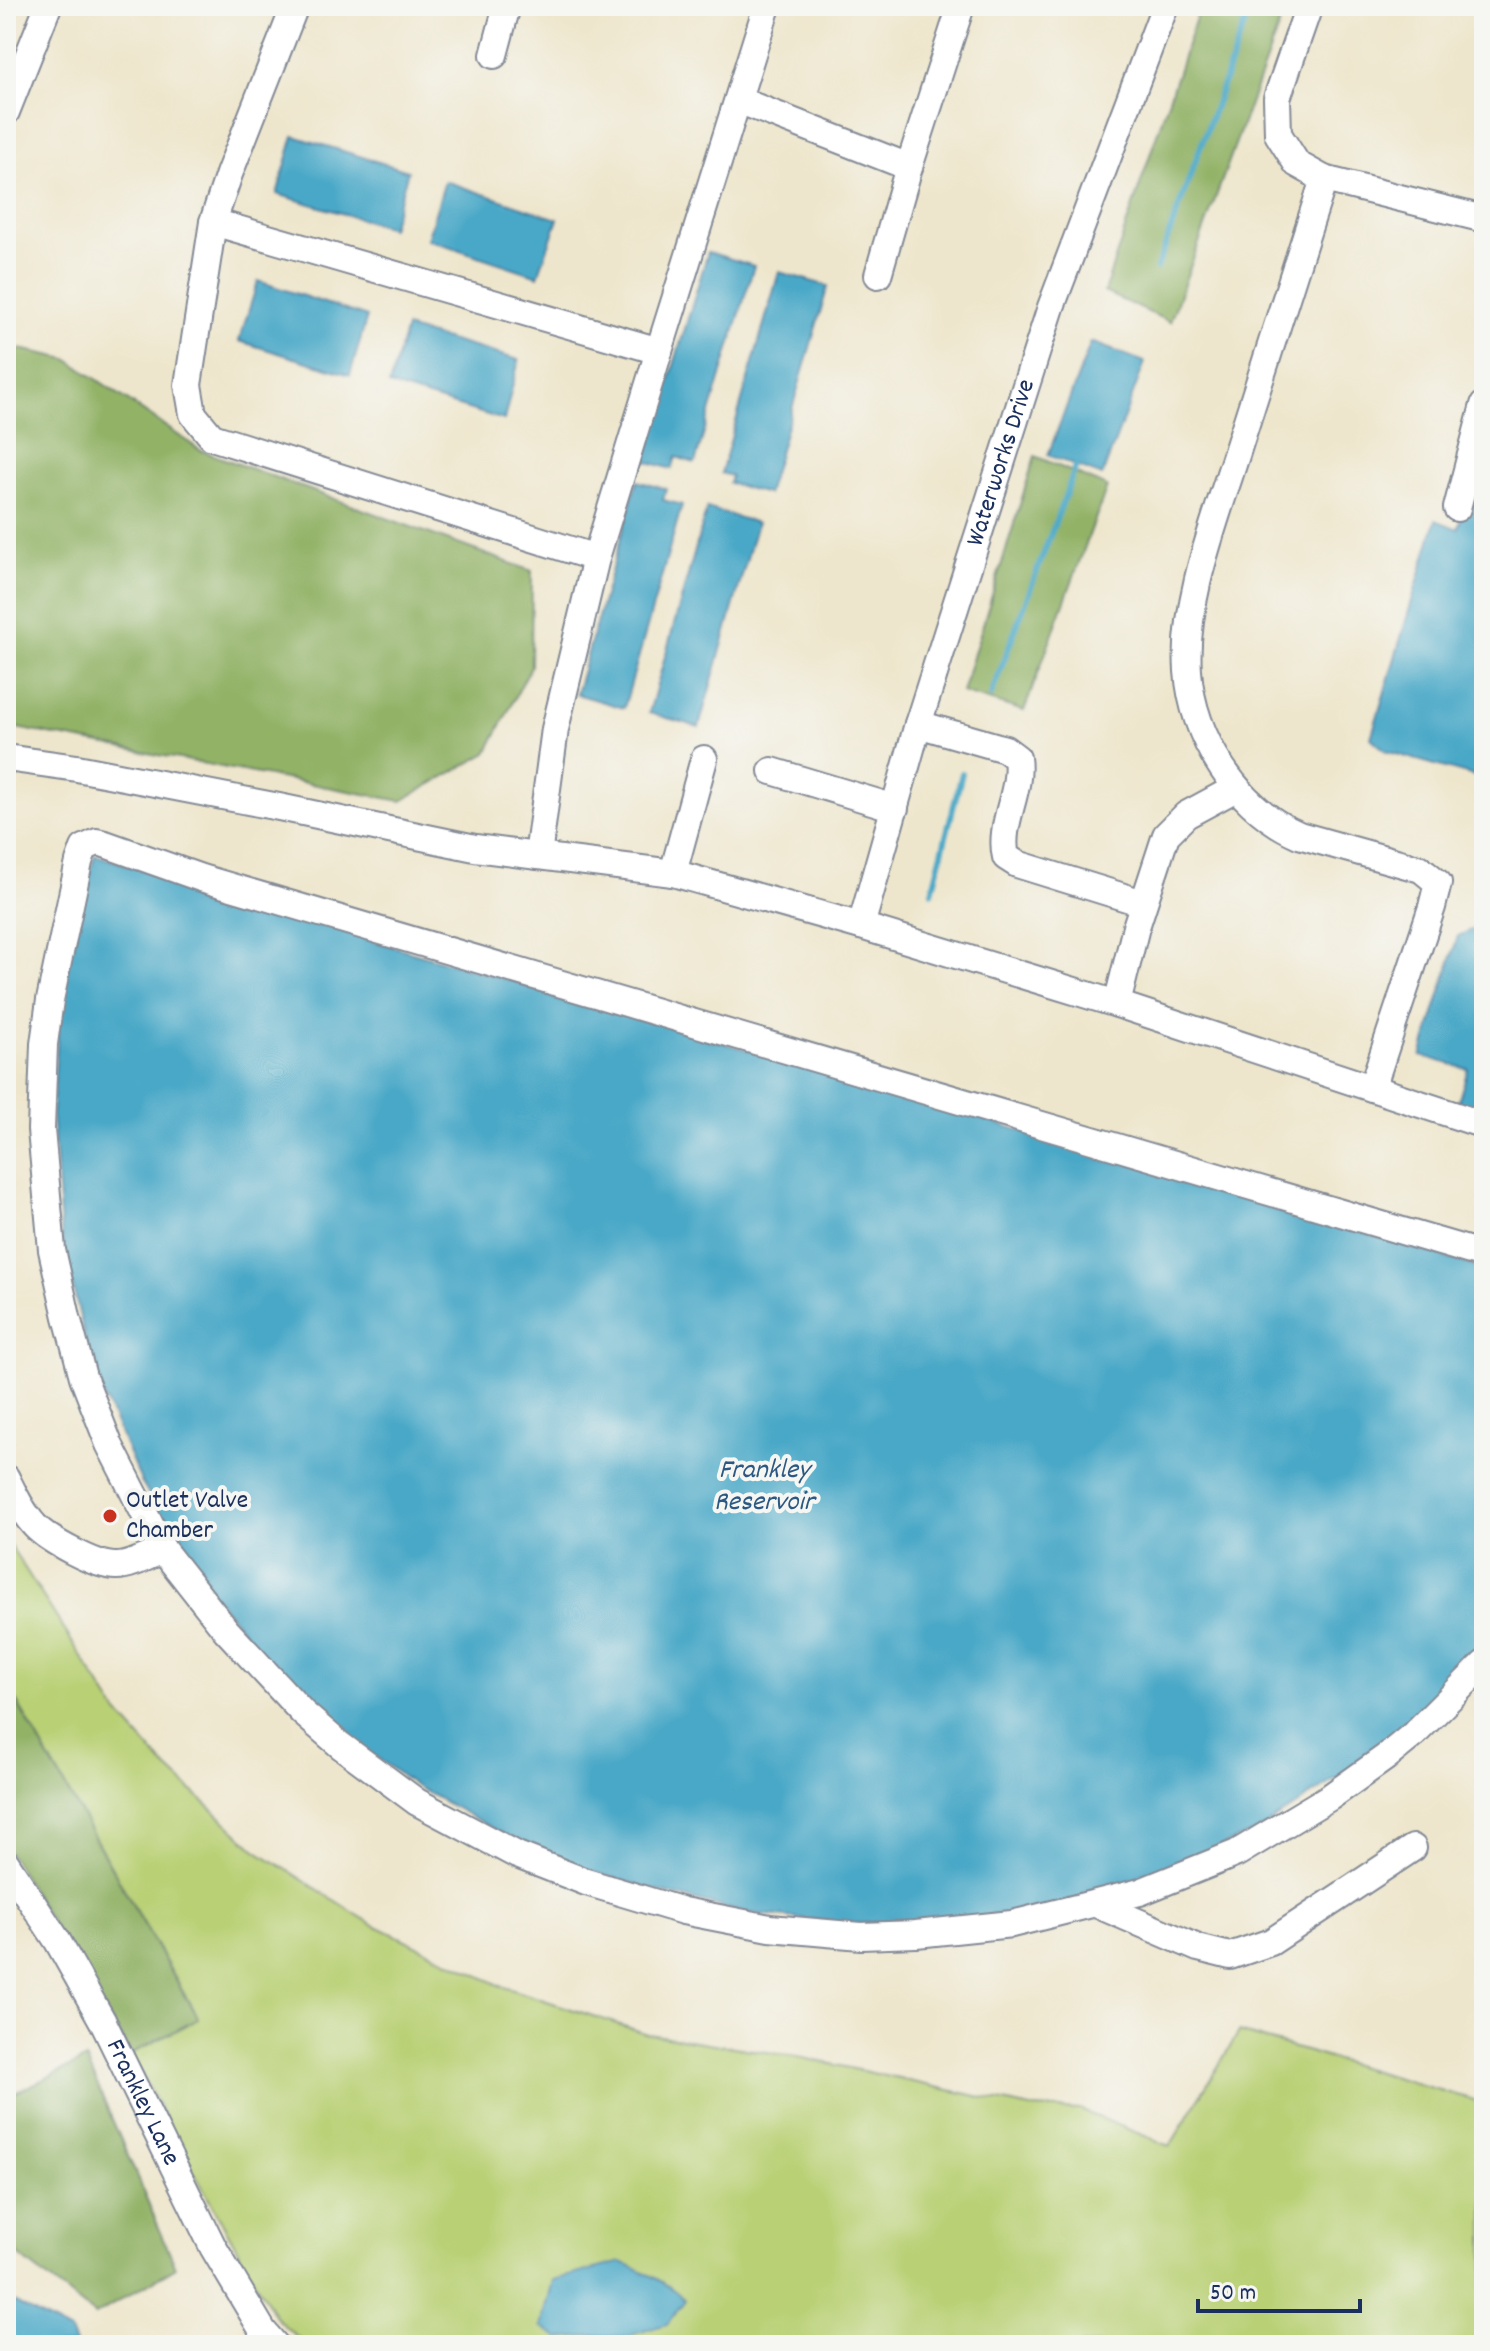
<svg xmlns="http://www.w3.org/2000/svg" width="1490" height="2351" font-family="Dekko,sans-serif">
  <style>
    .green { fill: #b9d075; stroke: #6a806a; stroke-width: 2 }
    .forest { fill: #92b266; stroke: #567062; stroke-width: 2 }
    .water { fill: #48a8c7; stroke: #326c92; stroke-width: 2 }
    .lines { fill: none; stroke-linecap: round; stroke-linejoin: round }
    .stream { stroke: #48a8c7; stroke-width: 6 }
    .minor-casing { stroke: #848a95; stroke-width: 30 }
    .minor { stroke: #fff; stroke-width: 26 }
    .poi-dot { fill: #c8321e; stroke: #f6f6f2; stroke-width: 3 }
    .labels { text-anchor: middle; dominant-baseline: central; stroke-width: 8; stroke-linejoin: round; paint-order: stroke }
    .street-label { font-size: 26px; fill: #1b2f5e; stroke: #f6f6f2 }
    .poi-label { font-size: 26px; fill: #1b2f5e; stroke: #f6f6f2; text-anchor: start }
    .water-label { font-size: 28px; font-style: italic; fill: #2b5983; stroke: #f6f6f2 }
  </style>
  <rect width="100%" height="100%" fill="#f6f6f2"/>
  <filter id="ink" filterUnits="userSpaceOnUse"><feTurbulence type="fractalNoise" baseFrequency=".0125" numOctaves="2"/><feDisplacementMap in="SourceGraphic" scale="16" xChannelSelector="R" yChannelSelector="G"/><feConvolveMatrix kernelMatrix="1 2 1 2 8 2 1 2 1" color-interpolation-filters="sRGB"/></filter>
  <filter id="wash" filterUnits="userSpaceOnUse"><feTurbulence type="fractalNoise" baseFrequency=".006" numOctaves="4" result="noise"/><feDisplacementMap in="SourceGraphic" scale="32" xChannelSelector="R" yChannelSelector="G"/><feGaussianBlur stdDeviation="1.8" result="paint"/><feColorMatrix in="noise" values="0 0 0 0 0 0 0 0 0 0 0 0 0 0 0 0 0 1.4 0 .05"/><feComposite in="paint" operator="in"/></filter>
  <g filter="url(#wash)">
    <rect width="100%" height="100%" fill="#eee6cc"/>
    <path class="green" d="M6 1539 117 1712 164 1765 256 1850 370 1923 501 1986 648 2034 799 2057 1031 2108 1080 2110 1170 2146 1239 2032 1484 2103V2345H305L276 2318 195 2174 131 2054 198 2018 6 1683Z"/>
    <g class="forest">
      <path d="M1200 6H1286L1170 322 1104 292Z"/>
      <path d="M6 346 67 359 200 450 532 571 531 666 487 753 401 801 6 726Z"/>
      <path d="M1035 456 1107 487 1024 711 962 692Z"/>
      <path d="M6 1683 198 2019 131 2054 6 1848Z"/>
      <path d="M86 2059 176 2267 95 2315 6 2246V2097Z"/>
    </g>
    <g class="water">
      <path d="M294 136 408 171 391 228 277 194Z"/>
      <path d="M445 181 558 219 538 276 427 239Z"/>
      <path d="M708 252 754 266 695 463 676 457 672 469 645 461Z"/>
      <path d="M779 272 828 286 767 494 729 483 731 476 721 473Z"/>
      <path d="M258 281 367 317 350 375 239 341Z"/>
      <path d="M406 328 519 360 504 420 389 385Z"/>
      <path d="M1091 342 1145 362 1102 476 1048 455Z"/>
      <path d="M1477 469 1484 471V779L1386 751 1371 738 1436 520 1458 529Z"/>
      <path d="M637 481 666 489 663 500 682 505 624 708 576 694Z"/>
      <path d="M707 508 757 523 699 727 649 713Z"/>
      <path d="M95 855 368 939 872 1086 1484 1269V1651L1395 1740 1257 1831 1130 1884 1038 1909 955 1920 854 1924 747 1913 653 1890 571 1865 522 1844 415 1786 339 1730 272 1667 189 1564 141 1481 100 1388 87 1347 62 1240 52 1115 60 1001 73 932Z"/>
      <path d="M1478 927 1484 928V1110L1458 1102 1468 1069 1421 1056 1458 936Z"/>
      <path d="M621 2262C645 2271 667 2282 685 2300L667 2324 625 2337 593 2335 560 2338 541 2327 553 2280Z"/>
      <path d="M6 2298 70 2332 76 2345H6Z"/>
    </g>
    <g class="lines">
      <g class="stream">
        <path d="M1157 268 1251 6"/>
        <path d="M991 695 1076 466"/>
        <path d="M932 892 962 773"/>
      </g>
    </g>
  </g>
  <g filter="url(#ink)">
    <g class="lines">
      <defs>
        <g id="minor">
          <path d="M295 6 229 174 213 222 659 351 767 6"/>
          <path d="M1309 6 1277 98 1278 134 1297 164 1324 179 1484 219"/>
          <path d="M494 55 507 6"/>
          <path d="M738 100 909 167 961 6"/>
          <path d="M6 112 48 6"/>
          <path d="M1324 179C1295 270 1266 361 1237 452 1216 519 1183 601 1188 671 1193 738 1237 808 1299 835L1421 869 1438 883 1432 907 1372 1088"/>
          <path d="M213 222 188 385 193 414 212 437 596 558"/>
          <path d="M878 275 909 167"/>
          <path d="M1457 508 1484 405"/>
          <path d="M918 724 1005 749 1017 758C1022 792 998 824 1006 857L1017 864 1143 903"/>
          <path d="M6 758 77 768 279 807 475 848 673 873"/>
          <path d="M704 759 673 873 861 926 1117 1004 1484 1125"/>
          <path d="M772 771 895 808"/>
          <path d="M538 856 555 729 596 558 659 351"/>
          <path id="s1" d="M861 926 918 724 1051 307 1165 6"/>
          <path d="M1117 1004 1136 927 1166 835 1186 815 1236 788"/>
          <path d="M1484 1255 201 878 105 844 97 842 84 848 79 862 50 1000 44 1044 41 1130 52 1250 67 1317 83 1377 109 1444 163 1550 226 1630 303 1713 340 1745 417 1802 517 1855 586 1882 683 1911 770 1928 861 1936 916 1934 1012 1924 1140 1892 1237 1853 1330 1797 1386 1757 1414 1734 1484 1664"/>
          <path d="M6 1478C14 1494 22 1512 35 1526 48 1540 97 1567 117 1566 131 1566 150 1555 163 1550"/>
          <path id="s2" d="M6 1863 57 1940 102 2020 213 2247 263 2331 275 2345"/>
          <path d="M1096 1904 1198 1948 1230 1956 1271 1942 1413 1848"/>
        </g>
      </defs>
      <use href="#minor" class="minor-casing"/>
      <use href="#minor" class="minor"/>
    </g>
  </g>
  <circle class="poi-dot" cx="110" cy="1516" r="8"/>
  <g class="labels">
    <g class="street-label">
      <text stroke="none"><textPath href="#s1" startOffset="484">Waterworks Drive</textPath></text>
      <text stroke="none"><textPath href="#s2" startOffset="276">Frankley Lane</textPath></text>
    </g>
    <g class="poi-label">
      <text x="126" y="1501">Outlet Valve<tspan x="126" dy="30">Chamber</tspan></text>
    </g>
    <g class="water-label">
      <text x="764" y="1472">Frankley<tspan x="764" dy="32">Reservoir</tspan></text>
    </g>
  </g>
  <rect width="1490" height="2351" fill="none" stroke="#f6f6f2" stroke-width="32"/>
  <path d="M1198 2299v12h162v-12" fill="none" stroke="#1b2f5e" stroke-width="4"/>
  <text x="1210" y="2299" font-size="24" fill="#1b2f5e" stroke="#f6f6f2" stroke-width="6" paint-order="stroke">50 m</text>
</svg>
